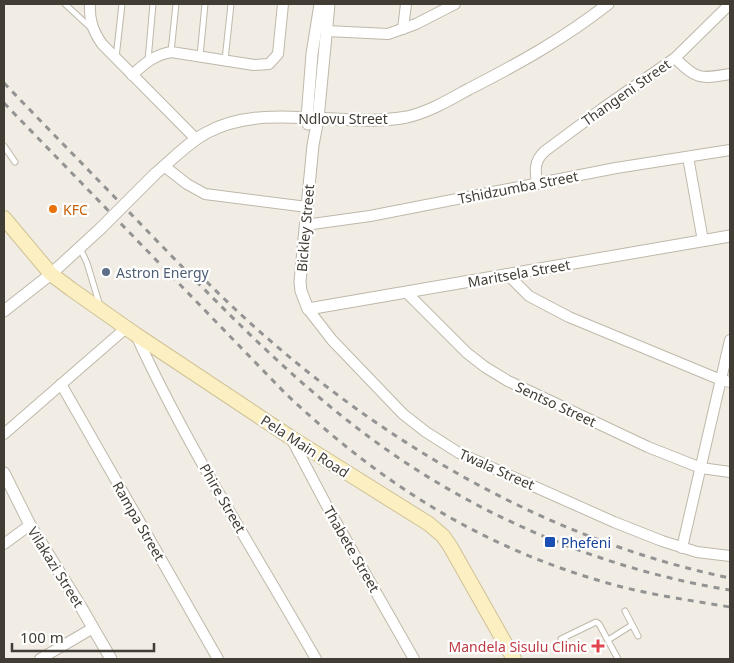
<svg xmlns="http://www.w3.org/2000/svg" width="734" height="663" font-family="'Noto Sans',sans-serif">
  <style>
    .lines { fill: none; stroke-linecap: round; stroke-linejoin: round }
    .service-casing { stroke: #bfb8aa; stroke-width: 7 }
    .minor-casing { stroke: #bfb8aa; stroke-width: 12 }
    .tertiary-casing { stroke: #bfb8aa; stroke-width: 13 }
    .secondary-casing { stroke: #cfc195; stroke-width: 16 }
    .service { stroke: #fff; stroke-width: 5 }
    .minor { stroke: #fff; stroke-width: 10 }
    .tertiary { stroke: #fff; stroke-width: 11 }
    .secondary { stroke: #fcf0c3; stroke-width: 14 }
    .rail { stroke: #939393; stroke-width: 3; stroke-dasharray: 6 6; stroke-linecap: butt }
    .tertiary-bridge-casing { stroke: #bfb8aa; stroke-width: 13; stroke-linecap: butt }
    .tertiary-bridge { stroke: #fff; stroke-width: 11 }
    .food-dot { fill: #e8710a; stroke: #fff; stroke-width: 2 }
    .service-dot { fill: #5c6f8a; stroke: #fff; stroke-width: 2 }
    .transit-dot { fill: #1a4fb4; stroke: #fff; stroke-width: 2 }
    .health-dot { fill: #e0444e; stroke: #fff; stroke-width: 2 }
    .labels { text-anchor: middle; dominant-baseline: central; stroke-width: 4.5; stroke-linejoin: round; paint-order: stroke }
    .street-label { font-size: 14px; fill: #423d34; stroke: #fff }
    .food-label { font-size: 14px; fill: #c56008; stroke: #fff; text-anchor: start }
    .service-label { font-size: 14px; fill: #4e5e75; stroke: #fff; text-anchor: start }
    .transit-label { font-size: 14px; fill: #164399; stroke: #fff; text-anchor: start }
    .health-label { font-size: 14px; fill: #be3a42; stroke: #fff; text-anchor: end }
  </style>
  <rect width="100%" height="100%" fill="#f1ede4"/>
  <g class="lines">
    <defs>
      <g id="service">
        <path d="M65 4 92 29"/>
        <path d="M171 52 176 4"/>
        <path d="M200 56 205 4"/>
        <path d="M116 58 122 4"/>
        <path d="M148 60 153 4"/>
        <path d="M225 60 231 4"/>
        <path d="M4 146 15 162"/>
        <path d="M80 248 87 263 100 306"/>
        <path d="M625 611 638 636"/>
        <path d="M561 639 596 622 599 624 618 659"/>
        <path d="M608 640 632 625"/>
      </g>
      <g id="minor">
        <path d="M90 4C89 20 93 31 102 44L196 139"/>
        <path d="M403 29 406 4"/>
        <path d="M327 31 388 34 416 24 455 4"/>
        <path d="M675 58C697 80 700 79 730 74"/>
        <path d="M132 75C144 64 154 55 171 52L254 65 269 64 278 54 283 4"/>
        <path d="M688 157 703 241"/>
        <path d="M164 166 187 184 205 194 307 207"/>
        <path d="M537 184C535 170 534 161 545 151L603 108 675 58 730 4"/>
        <path d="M305 225 370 216 616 168 730 150"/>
        <path d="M507 274 529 296 569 317 721 380 730 382"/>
        <path d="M407 293 467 353 485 367 508 381 648 447 701 468 730 472"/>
        <path d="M308 309 332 340 403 414 426 432 459 453 614 522 662 541 697 552 730 556"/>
        <path d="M136 335C187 447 255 552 316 659"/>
        <path d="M61 384 218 659"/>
        <path d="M4 434 126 328"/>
        <path d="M291 438 328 508 414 659"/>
        <path d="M4 544 30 525"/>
        <path d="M682 548 730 340"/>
        <path d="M40 659 93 628"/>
      </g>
      <g id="tertiary">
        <path d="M329 4 318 119 313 145 307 207 300 282 301 291 308 309 730 236"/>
        <path d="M308 124 307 118 312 54 320 4"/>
        <path d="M155 174C172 160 188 142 208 132 267 101 343 129 407 117 429 112 449 100 469 89 518 64 565 38 608 4"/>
        <path d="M4 311 51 274 100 229"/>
        <path d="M4 473 30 525 81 607 111 659"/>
      </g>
      <path id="secondary" d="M4 218 51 274 71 289 135 334 290 437 429 524 443 536 450 546 514 659"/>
    </defs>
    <use href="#service" class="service-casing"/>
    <use href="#minor" class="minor-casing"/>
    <use href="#tertiary" class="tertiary-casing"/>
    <use href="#secondary" class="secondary-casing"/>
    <use href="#service" class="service"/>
    <use href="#minor" class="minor"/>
    <use href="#tertiary" class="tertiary"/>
    <use href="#secondary" class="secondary"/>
    <g class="rail">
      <path d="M4 83C55 136 107 189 159 243 229 315 298 386 380 445 483 519 606 570 730 590"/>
      <path d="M4 103 285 393C384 487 489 552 622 587 658 596 694 601 730 607"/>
      <path d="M198 273C342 419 527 536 730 578"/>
    </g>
    <defs>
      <path id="tertiary-bridge" d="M100 229 155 174"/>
    </defs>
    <use href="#tertiary-bridge" class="tertiary-bridge-casing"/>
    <use href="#tertiary-bridge" class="tertiary-bridge"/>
  </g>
  <circle class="food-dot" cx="53" cy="209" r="5"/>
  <circle class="service-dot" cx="106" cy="272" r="5"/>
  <rect class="transit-dot" x="544" y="536" width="12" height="12" rx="2.5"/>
  <path class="health-dot" d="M595.5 638.5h5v5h5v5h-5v5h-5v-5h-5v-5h5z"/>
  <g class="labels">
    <g class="street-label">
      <text transform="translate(626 92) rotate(-35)">Thangeni Street</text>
      <text x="343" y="118">Ndlovu Street</text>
      <text transform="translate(518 187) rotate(-11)">Tshidzumba Street</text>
      <text transform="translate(305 228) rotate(-85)">Bickley Street</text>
      <text transform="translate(519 273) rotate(-10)">Maritsela Street</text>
      <text transform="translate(556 404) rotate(25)">Sentso Street</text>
      <text transform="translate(305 446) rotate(33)">Pela Main Road</text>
      <text transform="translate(497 469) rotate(24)">Twala Street</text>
      <text transform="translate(223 498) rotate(60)">Phire Street</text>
      <text transform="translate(139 521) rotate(60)">Rampa Street</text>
      <text transform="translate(352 549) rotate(60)">Thabete Street</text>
      <text transform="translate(56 567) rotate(58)">Vilakazi Street</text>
    </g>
    <g class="food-label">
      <text x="63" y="209">KFC</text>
    </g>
    <g class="service-label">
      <text x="116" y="272">Astron Energy</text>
    </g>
    <g class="transit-label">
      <text x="561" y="542">Phefeni</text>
    </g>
    <g class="health-label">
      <text x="587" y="646">Mandela Sisulu Clinic</text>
    </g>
  </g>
  <rect width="734" height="663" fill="none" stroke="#423d34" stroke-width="10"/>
  <path d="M12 643v8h142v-8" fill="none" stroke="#423d34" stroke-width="2.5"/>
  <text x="20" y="643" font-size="15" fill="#423d34" stroke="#ffffff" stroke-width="4" paint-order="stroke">100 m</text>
</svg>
